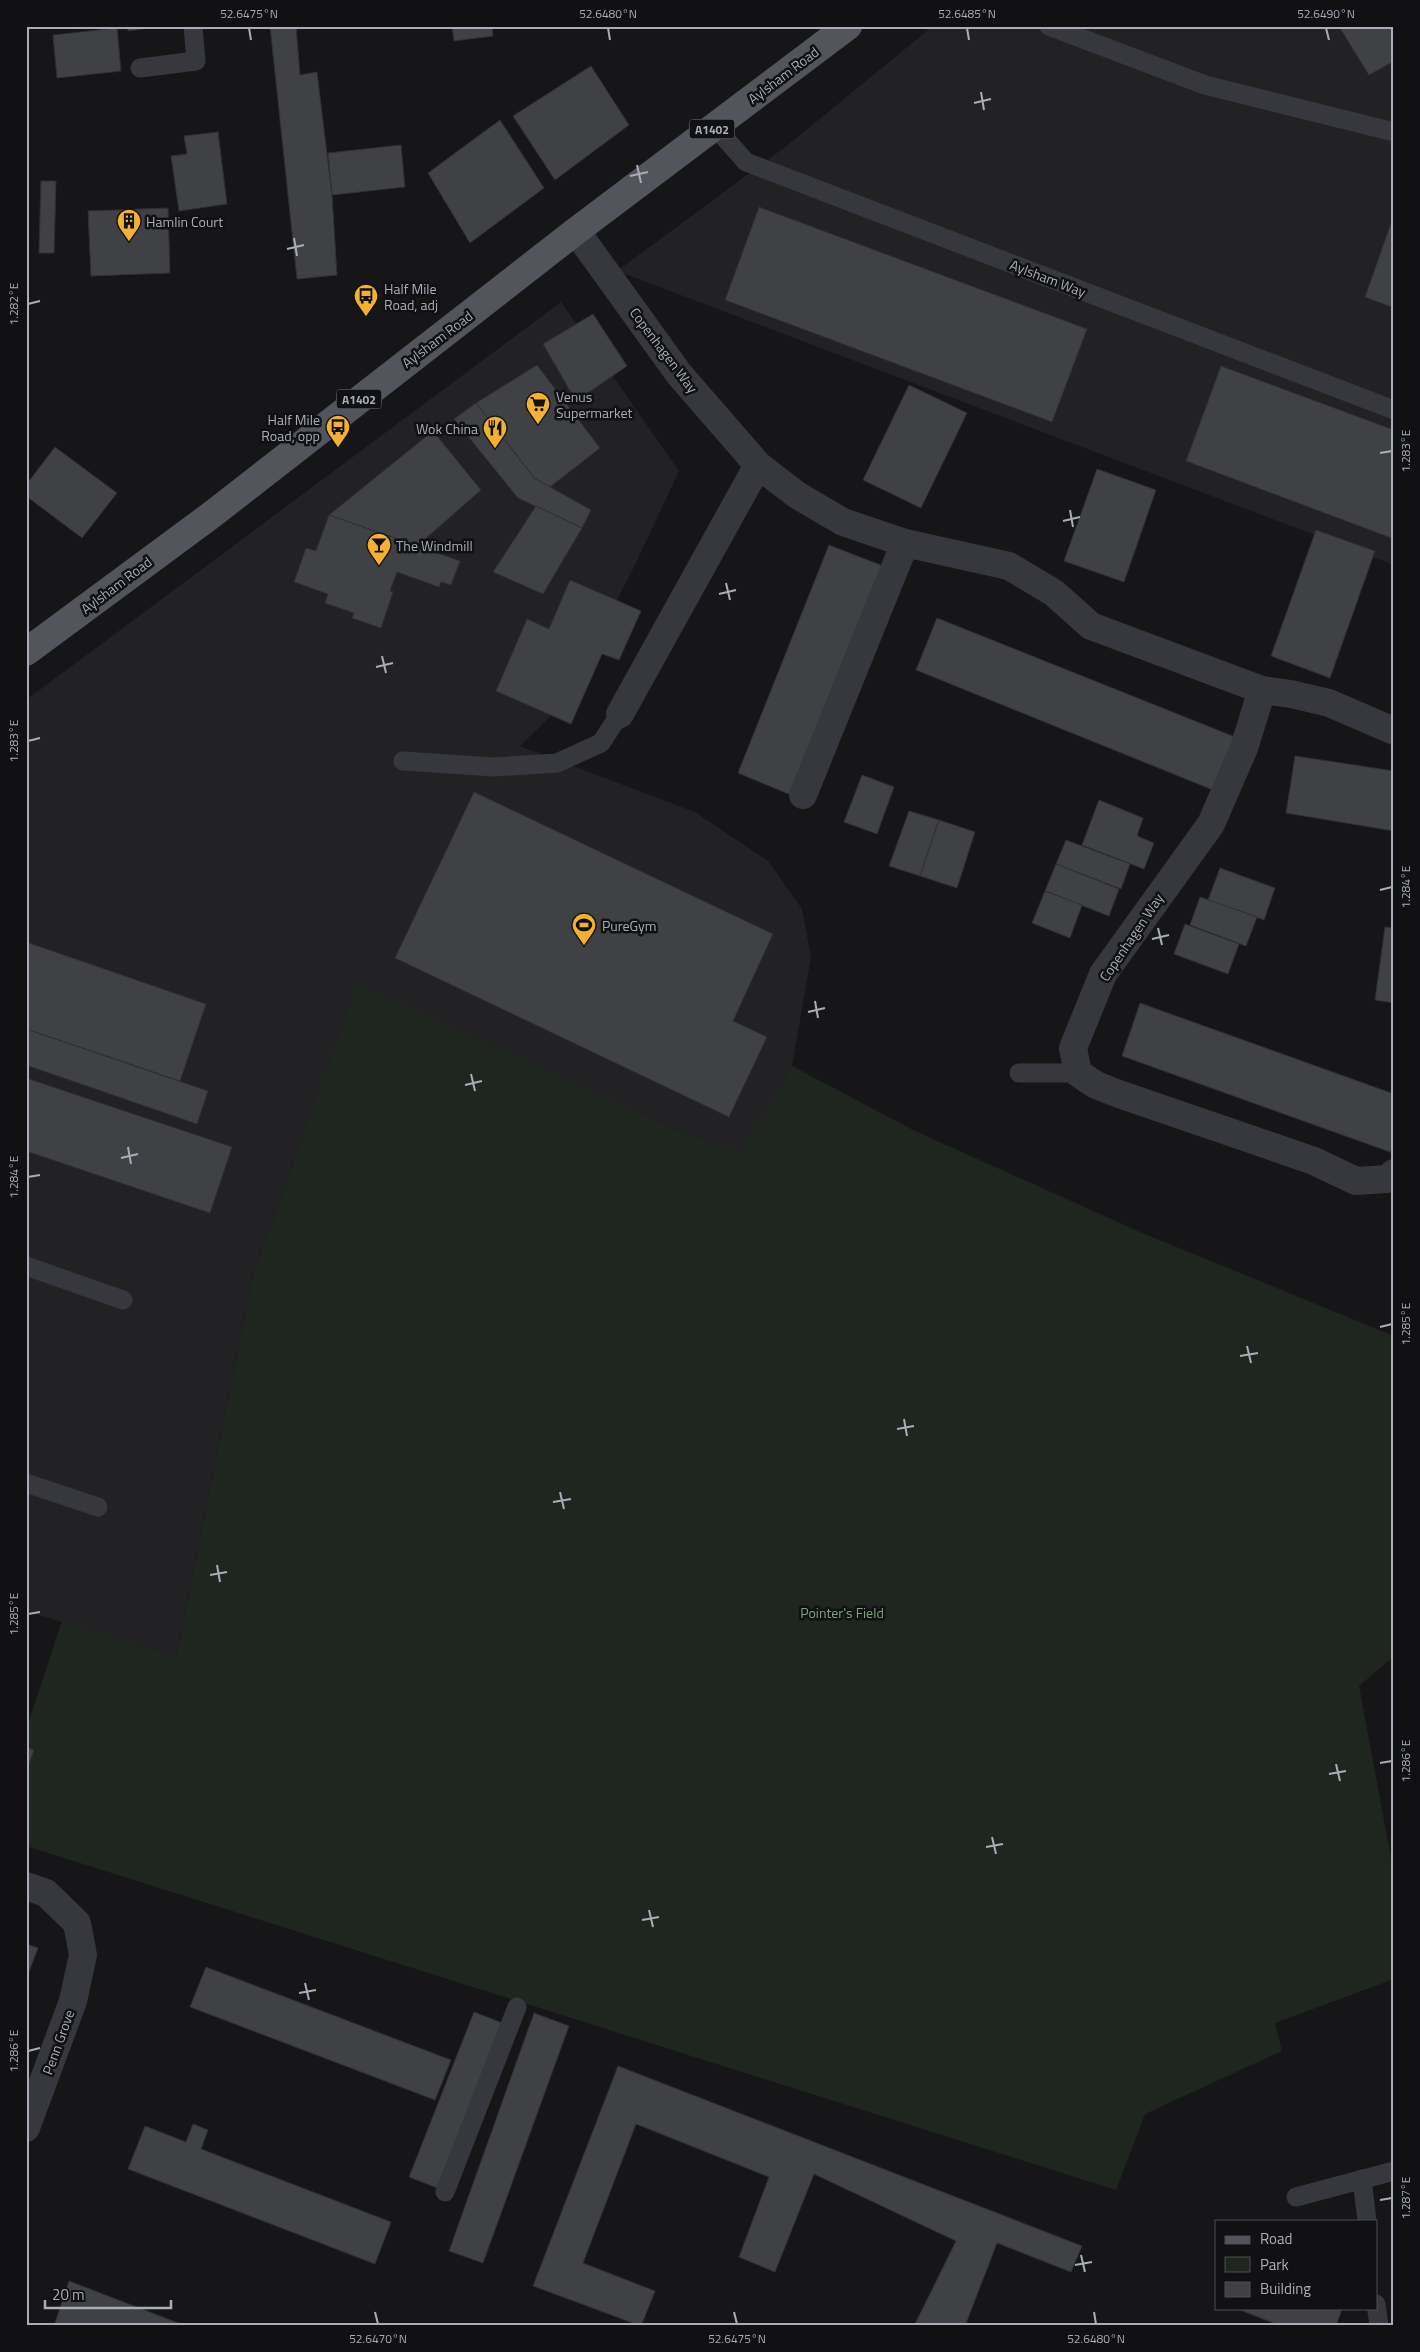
<svg xmlns="http://www.w3.org/2000/svg" width="1420" height="2352" font-family="'Titillium Web',sans-serif">
  <style>
    .built { fill: #222225 }
    .green { fill: #1e261f }
    .building { fill: #404145; stroke: #303034 }
    .lines { fill: none; stroke-linecap: round; stroke-linejoin: round }
    .lane { stroke: #37383d; stroke-width: 19 }
    .street { stroke: #37383d; stroke-width: 28 }
    .primary { stroke: #53555c; stroke-width: 28 }
    .ticks { fill: none; stroke: #a8adb8; stroke-width: 2 }
    .labels { text-anchor: middle; dominant-baseline: central; stroke-width: 5; stroke-linejoin: round; paint-order: stroke }
    .shield { fill: #111113; stroke: #7b7e86; stroke-width: 1 }
    .shield-label { font-size: 12px; font-weight: bold; fill: #a8adb8 }
    .street-label { font-size: 14px; fill: #a8adb8; stroke: #111113 }
    .poi-label { font-size: 14px; fill: #a8adb8; stroke: #111113; text-anchor: start }
    .park-label { font-size: 14px; fill: #7fa381; stroke: #111113 }
    .neatline { fill: none; stroke: #a8adb8; stroke-width: 2 }
    .ticks-label { font-size: 12px; text-anchor: middle; fill: #a8adb8 }
  </style>
  <rect width="100%" height="100%" fill="#161618"/>
  <g class="built">
    <path d="M933 26H1394V565L617 271 789 144Z"/>
    <path d="M561 302 679 471 636 563 565 702 520 746 695 812 768 861 802 909 811 957 792 1066 741 1153 686 1134 357 984 253 1275 176 1657 26 1611V700Z"/>
  </g>
  <path class="green" d="M357 983 686 1134 740 1152 792 1066 913 1130 1140 1232 1394 1336V1656L1359 1686 1394 1874V1979L1275 2023 1282 2051 1145 2114 1116 2190 26 1846V1730L62 1621 176 1657 253 1275Z"/>
  <g class="building">
    <path d="M128 26H164L128 31Z"/>
    <path d="M270 26H296L300 75 317 72 332 195 337 275 297 279Z"/>
    <path d="M452 26H492L493 36 454 41Z"/>
    <path d="M1342 26H1394V61L1369 75 1340 28Z"/>
    <path d="M117 28 121 71 57 78 53 35Z"/>
    <path d="M591 66 629 125 555 180 513 116Z"/>
    <path d="M500 120 544 188 470 243 428 173Z"/>
    <path d="M218 132 227 204 179 211 171 156 187 154 184 136Z"/>
    <path d="M401 145 405 187 332 195 328 153Z"/>
    <path d="M41 181H56L54 253H39Z"/>
    <path d="M759 207 1087 329 1052 422 725 300Z"/>
    <path d="M168 208 170 273 91 276 88 211Z"/>
    <path d="M1394 215V308L1365 297Z"/>
    <path d="M593 314 627 366 576 401 543 344Z"/>
    <path d="M537 365 600 448 550 487 534 478 476 403Z"/>
    <path d="M1221 366 1394 430V539L1186 461Z"/>
    <path d="M909 385 967 413 921 508 863 480Z"/>
    <path d="M476 403 534 478 591 510 582 528 518 498 454 419Z"/>
    <path d="M433 431 481 490 417 546 329 515Z"/>
    <path d="M55 447 117 493 82 538 26 496V485Z"/>
    <path d="M1097 469 1156 490 1124 582 1064 561Z"/>
    <path d="M536 506 582 528 543 594 493 572Z"/>
    <path d="M329 515 460 561 451 585 441 582 439 587 397 572 390 591 393 592 381 628 352 618 354 613 325 603 328 594 294 582 306 548 316 551Z"/>
    <path d="M1316 530 1375 551 1330 678 1271 656Z"/>
    <path d="M829 545 883 566 791 795 738 773Z"/>
    <path d="M570 580 641 611 619 660 602 654 571 724 496 691 527 619 549 629Z"/>
    <path d="M937 618 1240 739 1218 792 916 670Z"/>
    <path d="M1295 756 1394 771V831L1286 813Z"/>
    <path d="M862 775 894 787 877 834 844 822Z"/>
    <path d="M474 792 773 934 733 1021 767 1037 729 1117 395 958Z"/>
    <path d="M1099 800 1143 818 1137 836 1154 843 1144 869 1082 845Z"/>
    <path d="M909 811 939 820 920 876 889 866Z"/>
    <path d="M939 820 975 832 957 888 920 876Z"/>
    <path d="M1066 840 1130 864 1121 889 1056 864Z"/>
    <path d="M1056 864 1119 889 1109 916 1045 891Z"/>
    <path d="M1220 868 1275 888 1264 920 1208 900Z"/>
    <path d="M1045 891 1082 905 1070 938 1032 923Z"/>
    <path d="M1200 897 1257 917 1246 946 1190 925Z"/>
    <path d="M1185 924 1239 944 1228 974 1174 954Z"/>
    <path d="M1385 927 1394 928V1003L1375 1000Z"/>
    <path d="M26 942 206 1004 180 1081 26 1029Z"/>
    <path d="M1140 1003 1394 1094V1141L1390 1152 1122 1056Z"/>
    <path d="M26 1029 208 1091 197 1124 26 1065Z"/>
    <path d="M26 1078 232 1147 210 1213 26 1151Z"/>
    <path d="M26 1747 34 1750 26 1773Z"/>
    <path d="M26 1944 38 1948 26 1979Z"/>
    <path d="M206 1967 451 2060 435 2100 190 2007Z"/>
    <path d="M474 2012 505 2024 440 2189 409 2177Z"/>
    <path d="M534 2013 569 2026 483 2263 449 2251Z"/>
    <path d="M618 2066 1082 2246 1071 2272 997 2243 965 2326H914L956 2241 814 2174 775 2272 739 2257 769 2177 636 2124 583 2263 655 2291 641 2326 533 2286Z"/>
    <path d="M193 2124 208 2130 201 2149 391 2222 375 2264 128 2169 145 2126 186 2142Z"/>
    <path d="M69 2281 186 2326H54Z"/>
    <path d="M1235 2308H1340L1342 2309 1336 2326H1281Z"/>
  </g>
  <g class="lines">
    <g class="lane">
      <path d="M1049 26 1205 85 1394 132"/>
      <path d="M140 68 196 61 193 26"/>
      <path d="M715 127 746 162 1394 410"/>
      <path d="M403 761 494 767 557 763 601 743 620 714"/>
      <path d="M1019 1073H1078"/>
      <path d="M26 1266 123 1300"/>
      <path d="M26 1483 98 1507"/>
      <path d="M1362 2179 1367 2221"/>
      <path d="M445 2192 517 2007"/>
      <path d="M1296 2197 1394 2171"/>
      <path d="M1376 2304 1379 2326"/>
    </g>
    <g class="street">
      <path d="M576 231 679 374 758 465 620 714"/>
      <path d="M758 465 797 495 843 522 905 543"/>
      <path d="M1262 690 1244 748 1211 824 1103 974 1073 1048 1078 1073 1096 1085 1119 1094 1314 1161 1356 1181 1387 1179 1394 1173"/>
      <path d="M803 795 905 543 1009 566 1054 593 1091 626 1262 690 1291 694 1329 703 1394 731"/>
      <path d="M26 1886 46 1893 77 1923 83 1955 73 2001 26 2128"/>
    </g>
    <path class="primary" d="M26 652 210 516 576 231 848 26"/>
  </g>
  <path class="ticks" d="M249 28 251 40M608 28 610 40M967 28 969 40M1326 28 1329 40M981 92 984 110M974 103 991 99M637 165 641 183M630 176 648 172M294 238 297 256M287 249 304 245M28 304 40 301M1380 453 1392 451M1070 510 1073 527M1063 521 1080 517M726 583 730 600M719 594 736 590M382 656 386 673M376 667 393 663M28 741 40 738M1380 890 1392 887M1158 928 1162 945M1152 939 1169 935M815 1001 818 1018M808 1012 825 1008M471 1074 475 1091M465 1085 482 1081M128 1147 131 1164M121 1158 138 1154M28 1177 40 1175M1380 1327 1392 1324M1247 1346 1251 1363M1240 1356 1258 1353M904 1419 907 1436M897 1429 914 1426M560 1492 564 1509M553 1502 571 1499M217 1565 220 1582M210 1575 227 1572M28 1614 40 1612M1380 1763 1392 1761M1336 1764 1340 1781M1329 1774 1346 1771M992 1837 996 1854M986 1847 1003 1844M649 1910 653 1927M642 1920 659 1917M305 1983 309 2000M299 1993 316 1990M28 2051 40 2048M1380 2200 1392 2198M1081 2255 1085 2272M1075 2265 1092 2262M375 2312 378 2324M734 2312 737 2324M1094 2312 1096 2324"/>
  <defs>
    <symbol id="building-pin" viewBox="-11 -11 22 30"><path d="M0 17L-7.5 6A9.5 9.5 0 1 1 7.5 6Z" fill="#f2b134" stroke="#111113"/><path d="M-4-6H4V6H1V3H-1V6H-4ZM-2.5-4.3h1.7v1.8h-1.7ZM.8-4.3h1.7v1.8H.8ZM-2.5-1h1.7V.8h-1.7ZM.8-1h1.7V.8H.8Z" fill="#111"/></symbol>
    <symbol id="bus-pin" viewBox="-11 -11 22 30"><path d="M0 17L-7.5 6A9.5 9.5 0 1 1 7.5 6Z" fill="#f2b134" stroke="#111113"/><path d="M-5-6H5V4H4V6H2V4H-2V6H-4V4H-5ZM-3.5-4V0h7V-4ZM-3.5 1.2v1.5H-2V1.2ZM2 1.2v1.5H3.5V1.2Z" fill="#111"/></symbol>
    <symbol id="supermarket-pin" viewBox="-11 -11 22 30"><path d="M0 17L-7.5 6A9.5 9.5 0 1 1 7.5 6Z" fill="#f2b134" stroke="#111113"/><path d="M-6-5.5h2.5l.6 2H6L4.5 2H-2.5L-4.4-4H-6ZM-1.5 3.2a1.3 1.3 0 1 0 .1 0ZM3 3.2a1.3 1.3 0 1 0 .1 0Z" fill="#111"/></symbol>
    <symbol id="restaurant-pin" viewBox="-11 -11 22 30"><path d="M0 17L-7.5 6A9.5 9.5 0 1 1 7.5 6Z" fill="#f2b134" stroke="#111113"/><path d="M-5-6h1v4h1v-4h1v4h1v-4h1v5L-1.5 .5V6h-2V.5L-5-1ZM5-6V6H3V1.5H1.5Q1.5-4 5-6Z" fill="#111"/></symbol>
    <symbol id="bar-pin" viewBox="-11 -11 22 30"><path d="M0 17L-7.5 6A9.5 9.5 0 1 1 7.5 6Z" fill="#f2b134" stroke="#111113"/><path d="M-6-5H6L.8 .8V4.5H3.5V6h-7V4.5H-.8V.8Z" fill="#111"/></symbol>
    <symbol id="stadium-pin" viewBox="-11 -11 22 30"><path d="M0 17L-7.5 6A9.5 9.5 0 1 1 7.5 6Z" fill="#f2b134" stroke="#111113"/><path d="M0-5a6.5 5 0 1 0 0 10a6.5 5 0 1 0 0-10ZM-3.5-1.8h7v3.6h-7Z" fill="#111"/></symbol>
  </defs>
  <g fill-rule="evenodd">
    <use href="#building-pin" x="115" y="207" width="28" height="38"/>
    <use href="#bus-pin" x="352" y="282" width="28" height="38"/>
    <use href="#supermarket-pin" x="524" y="390" width="28" height="38"/>
    <use href="#bus-pin" x="324" y="413" width="28" height="38"/>
    <use href="#restaurant-pin" x="481" y="414" width="28" height="38"/>
    <use href="#bar-pin" x="365" y="531" width="28" height="38"/>
    <use href="#stadium-pin" x="570" y="911" width="28" height="38"/>
  </g>
  <g class="labels">
    <g class="shield">
      <rect x="689.5" y="119.5" width="45" height="19" rx="4"/>
      <rect x="336.5" y="389.5" width="45" height="19" rx="4"/>
    </g>
    <g class="shield-label">
      <text x="712" y="129">A1402</text>
      <text x="359" y="399">A1402</text>
    </g>
    <g class="street-label">
      <text transform="translate(783 75) rotate(-37)">Aylsham Road</text>
      <text transform="translate(1048 278) rotate(21)">Aylsham Way</text>
      <text transform="translate(437 339) rotate(-37)">Aylsham Road</text>
      <text transform="translate(664 350) rotate(53)">Copenhagen Way</text>
      <text transform="translate(116 585) rotate(-37)">Aylsham Road</text>
      <text transform="translate(1131 937) rotate(-56)">Copenhagen Way</text>
      <text transform="translate(58 2042) rotate(-70)">Penn Grove</text>
    </g>
    <g class="poi-label">
      <text x="146" y="221">Hamlin Court</text>
      <text x="384" y="288">Half Mile<tspan x="384" dy="16">Road, adj</tspan></text>
      <text x="556" y="396">Venus<tspan x="556" dy="16">Supermarket</tspan></text>
      <text x="320" y="419" text-anchor="end">Half Mile<tspan x="320" dy="16">Road, opp</tspan></text>
      <text x="478" y="428" text-anchor="end">Wok China</text>
      <text x="396" y="545">The Windmill</text>
      <text x="602" y="925">PureGym</text>
    </g>
    <g class="park-label">
      <text x="842" y="1612">Pointer's Field</text>
    </g>
  </g>
  <rect width="1420" height="2352" fill="none" stroke="#111113" stroke-width="55"/>
  <rect x="1215" y="2220" width="162" height="90" fill="#111113" stroke="#4d4f55"/>
  <rect x="1225" y="2236" width="25" height="8" fill="#53555c" stroke="#4d4f55"/>
  <text x="1260" y="2244" font-size="15" fill="#a8adb8">Road</text>
  <rect x="1225" y="2257" width="25" height="15" fill="#1e261f" stroke="#4d4f55"/>
  <text x="1260" y="2270" font-size="15" fill="#a8adb8">Park</text>
  <rect x="1225" y="2282" width="25" height="15" fill="#404145" stroke="#4d4f55"/>
  <text x="1260" y="2294" font-size="15" fill="#a8adb8">Building</text>
  <path d="M45 2300v8h126v-8" fill="none" stroke="#a8adb8" stroke-width="2.5"/>
  <text x="52" y="2300" font-size="15" fill="#a8adb8" stroke="#111113" stroke-width="4" paint-order="stroke">20 m</text>
  <rect x="28" y="28" width="1364" height="2296" class="neatline"/>
  <g class="ticks-label">
    <text x="249" y="18">52.6475°N</text>
    <text x="608" y="18">52.6480°N</text>
    <text x="967" y="18">52.6485°N</text>
    <text x="1326" y="18">52.6490°N</text>
    <text transform="translate(14 304) rotate(-90)" y="4">1.282°E</text>
    <text transform="translate(1406 451) rotate(-90)" y="4">1.283°E</text>
    <text transform="translate(14 741) rotate(-90)" y="4">1.283°E</text>
    <text transform="translate(1406 887) rotate(-90)" y="4">1.284°E</text>
    <text transform="translate(14 1177) rotate(-90)" y="4">1.284°E</text>
    <text transform="translate(1406 1324) rotate(-90)" y="4">1.285°E</text>
    <text transform="translate(14 1614) rotate(-90)" y="4">1.285°E</text>
    <text transform="translate(1406 1761) rotate(-90)" y="4">1.286°E</text>
    <text transform="translate(14 2051) rotate(-90)" y="4">1.286°E</text>
    <text transform="translate(1406 2198) rotate(-90)" y="4">1.287°E</text>
    <text x="378" y="2343">52.6470°N</text>
    <text x="737" y="2343">52.6475°N</text>
    <text x="1096" y="2343">52.6480°N</text>
  </g>
</svg>
